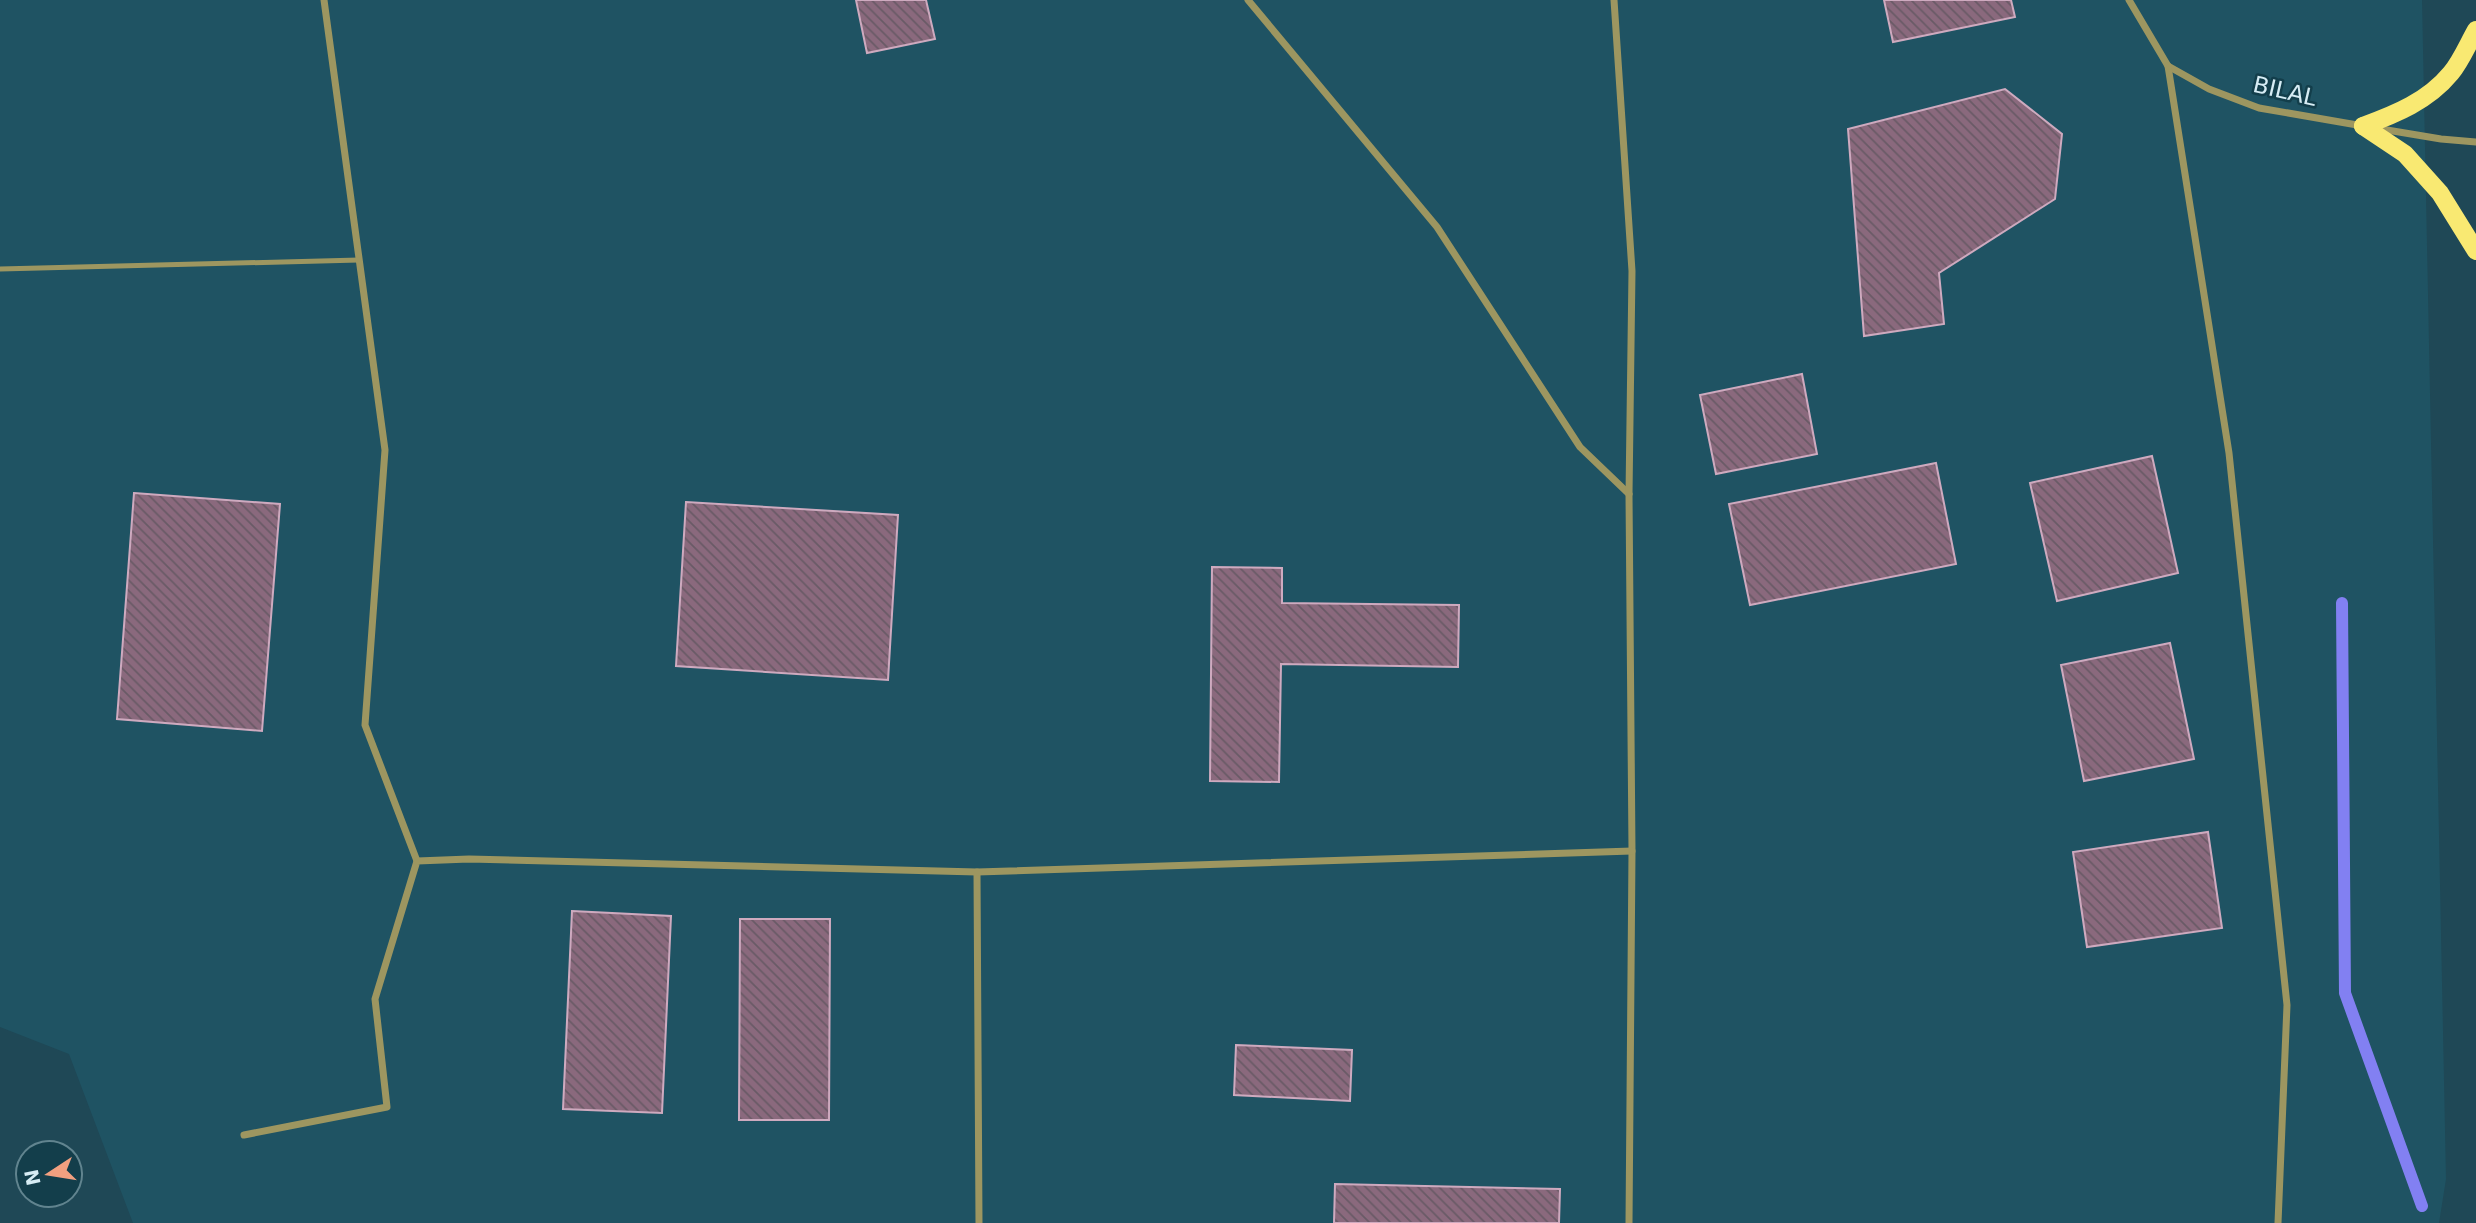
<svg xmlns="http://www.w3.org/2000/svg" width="2476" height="1223" font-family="'DejaVu Sans',sans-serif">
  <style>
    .built { fill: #1f5363 }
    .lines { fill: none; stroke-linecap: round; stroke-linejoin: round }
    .stream { stroke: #8280f2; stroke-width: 12 }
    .building { fill: url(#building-back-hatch); stroke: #ceaabf; stroke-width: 2 }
    .service { stroke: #9d9660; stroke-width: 5 }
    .minor { stroke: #9d9660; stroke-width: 7 }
    .primary { stroke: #f9e972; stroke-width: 18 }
    .labels { text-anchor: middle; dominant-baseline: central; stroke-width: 5; stroke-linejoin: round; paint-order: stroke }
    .street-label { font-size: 23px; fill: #d6ecf4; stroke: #133e4b }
  </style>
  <defs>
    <pattern id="building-back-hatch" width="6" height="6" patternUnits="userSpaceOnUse" patternTransform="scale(1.75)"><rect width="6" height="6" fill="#8a697d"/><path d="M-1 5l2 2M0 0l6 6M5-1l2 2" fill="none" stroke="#695a66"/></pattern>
  </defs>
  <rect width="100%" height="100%" fill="#1f4856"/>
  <path class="built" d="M0 0H2422L2446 1179 2439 1223H133L69 1054 0 1027Z"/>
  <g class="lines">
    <path class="stream" d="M2342 603 2345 993 2422 1206"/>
  </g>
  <g class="building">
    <path d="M856 0H926L935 39 867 53Z"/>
    <path d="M1884 0H2011L2015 17 1893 42Z"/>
    <path d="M2005 89 2062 134 2055 199 1939 273 1944 324 1864 336 1848 129Z"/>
    <path d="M1802 374 1817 454 1716 474 1700 395Z"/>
    <path d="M2152 456 2178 573 2057 601 2030 483Z"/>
    <path d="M1936 463 1956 564 1750 605 1729 504Z"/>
    <path d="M134 493 280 504 262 731 117 719Z"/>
    <path d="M686 502 898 515 888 680 676 666Z"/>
    <path d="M1212 567 1282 568V603L1459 605 1458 667 1281 664 1279 782 1210 781Z"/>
    <path d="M2170 643 2194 759 2084 781 2061 665Z"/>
    <path d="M2208 832 2222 928 2087 947 2073 852Z"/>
    <path d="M572 911 671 916 662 1113 563 1109Z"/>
    <path d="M740 919H830L829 1120H739Z"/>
    <path d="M1236 1045 1352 1050 1350 1101 1234 1095Z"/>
    <path d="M1335 1184 1560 1189 1559 1223H1334Z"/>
  </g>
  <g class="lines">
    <path class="service" d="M0 269 359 260"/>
    <g class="minor">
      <path d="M324 0 385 450 365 725 417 861"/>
      <path d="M1248 0 1437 227 1580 447 1629 494"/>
      <path d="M1614 0 1632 271 1629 494 1632 851 1629 1223"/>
      <path d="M2129 0 2168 66 2209 89 2259 108 2363 126"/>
      <path d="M2168 66 2229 453 2287 1005 2278 1223"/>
      <path d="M2375 128 2441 139 2476 142"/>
      <path d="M977 872 979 1223"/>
      <path d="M244 1135 387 1107 375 999 417 861 469 859 977 872 1632 851"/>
    </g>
    <g class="primary">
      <path d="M2363 126 2405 154 2440 193 2476 251"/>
      <path d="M2363 126C2396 114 2428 101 2451 73 2461 61 2468 44 2476 30"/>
    </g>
  </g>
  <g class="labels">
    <g class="street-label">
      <text transform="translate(2285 91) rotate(13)">BILAL</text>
    </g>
  </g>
  <g transform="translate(49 1174) rotate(258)"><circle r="33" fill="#133e4b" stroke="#61848f" stroke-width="2"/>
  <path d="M0-5L12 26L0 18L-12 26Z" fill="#f2a080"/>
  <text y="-10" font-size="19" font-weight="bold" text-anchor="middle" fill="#d6ecf4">N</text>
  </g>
</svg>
